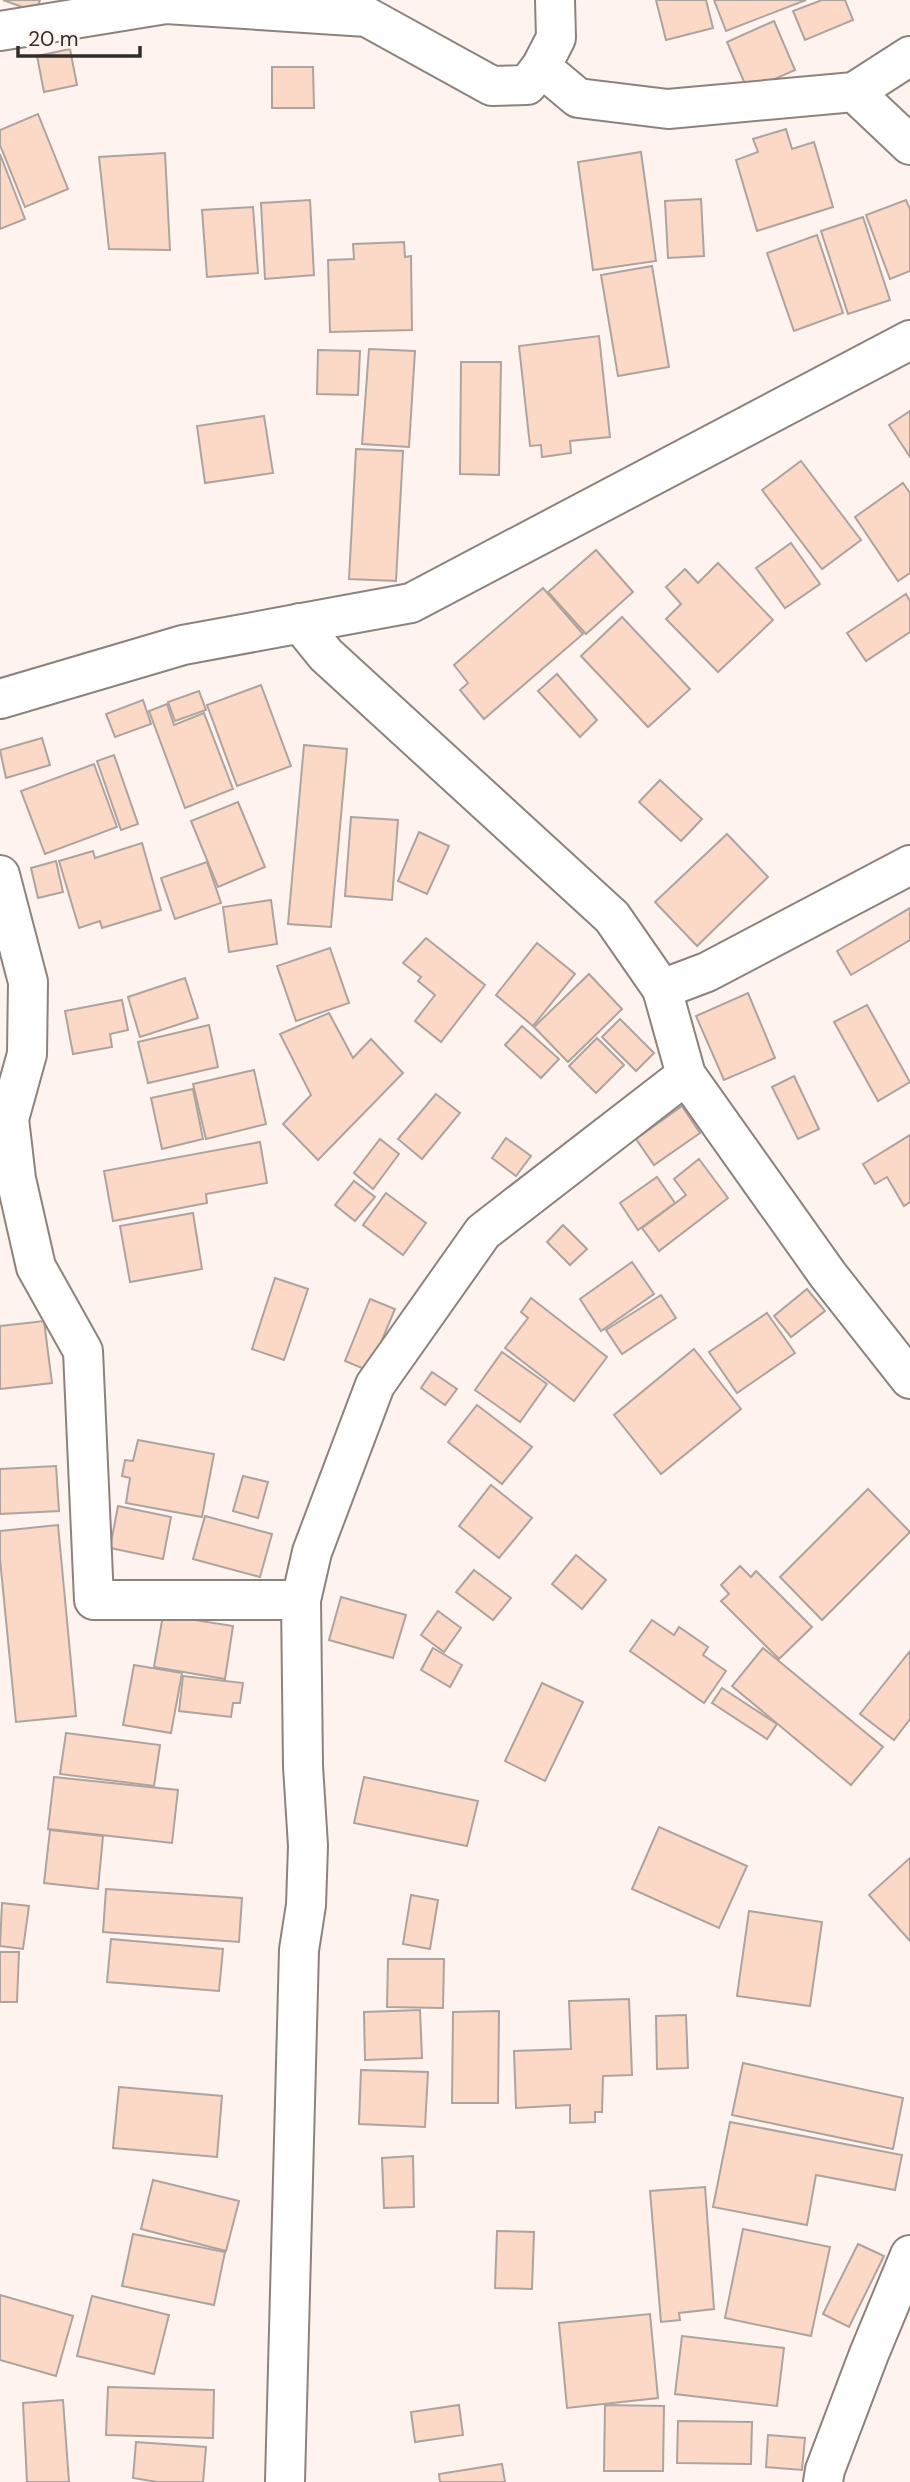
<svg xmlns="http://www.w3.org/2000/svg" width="910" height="2482" font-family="'DM Sans',sans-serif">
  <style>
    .building { fill: #fcd8c6; stroke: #aea49f; stroke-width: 2 }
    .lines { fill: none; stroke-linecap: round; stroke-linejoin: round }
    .street-casing { stroke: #8c837e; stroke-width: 42 }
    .street { stroke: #fff; stroke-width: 38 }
  </style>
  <rect width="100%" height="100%" fill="#fef3ee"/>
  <g class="building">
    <path d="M3 0H40L36 12Z"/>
    <path d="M656 0H706L713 28 666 40Z"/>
    <path d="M714 0H806L726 31Z"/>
    <path d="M822 0H845L853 20 805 40 793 11Z"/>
    <path d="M774 21 795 70 748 91 727 42Z"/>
    <path d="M70 49 77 85 44 92 37 56Z"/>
    <path d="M272 67H313L314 108H272Z"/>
    <path d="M38 114 68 189 25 207 0 145V130Z"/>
    <path d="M786 129 792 149 814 142 833 207 757 231 736 160 758 152 753 139Z"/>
    <path d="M641 152 656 261 593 270 578 162Z"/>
    <path d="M165 153 170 250 109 249 99 157Z"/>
    <path d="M0 154 25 219 0 229Z"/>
    <path d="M701 199 704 256 668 258 665 201Z"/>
    <path d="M310 200 314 275 265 279 261 203Z"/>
    <path d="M906 200 910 209V271L890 279 866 215Z"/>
    <path d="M253 207 258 273 207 277 202 210Z"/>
    <path d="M863 217 890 300 848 314 821 231Z"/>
    <path d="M817 235 843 313 794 331 767 253Z"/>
    <path d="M404 242 405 257 411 256 412 330 330 332 328 260 354 259 353 244Z"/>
    <path d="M652 266 669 367 618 376 601 275Z"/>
    <path d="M599 336 610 437 570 441 571 453 542 457 541 445 530 446 519 346Z"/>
    <path d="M369 349 415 351 409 447 362 444Z"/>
    <path d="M318 350 360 351 358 395 317 394Z"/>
    <path d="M461 362H501L499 475 460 474Z"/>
    <path d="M910 411V457L889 425Z"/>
    <path d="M264 416 273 473 205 483 197 426Z"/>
    <path d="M356 449 403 451 396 581 349 579Z"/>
    <path d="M801 461 861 540 822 569 762 490Z"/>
    <path d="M903 483 910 493V573L898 581 855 517Z"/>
    <path d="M791 543 820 584 785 608 756 568Z"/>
    <path d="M596 550 633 592 586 634 548 592Z"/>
    <path d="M718 563 773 620 718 672 666 619 681 604 666 587 685 569 698 583Z"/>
    <path d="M543 588 583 634 484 719 460 690 468 683 454 665Z"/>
    <path d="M906 594 910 601V632L866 661 847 633Z"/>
    <path d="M622 617 690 689 648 727 581 656Z"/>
    <path d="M557 674 597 720 580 737 538 691Z"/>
    <path d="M261 685 291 766 237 786 207 705Z"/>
    <path d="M199 691 206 710 175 721 168 702Z"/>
    <path d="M143 700 151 724 115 737 106 714Z"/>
    <path d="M167 704 174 725 204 713 233 789 185 808 149 711Z"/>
    <path d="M42 738 50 765 6 778 0 750Z"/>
    <path d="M304 745 347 749 331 927 288 924Z"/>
    <path d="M114 755 138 824 121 830 97 761Z"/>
    <path d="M94 764 117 827 45 854 21 791Z"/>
    <path d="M660 780 702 819 681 841 639 802Z"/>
    <path d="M238 802 265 867 218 887 191 821Z"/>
    <path d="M351 817 398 820 392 900 345 896Z"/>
    <path d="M419 832 449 846 427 894 398 881Z"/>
    <path d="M727 834 768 877 697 946 655 902Z"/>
    <path d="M142 843 161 910 102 928 100 921 79 928 59 861 93 851 95 858Z"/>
    <path d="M56 861 63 892 38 898 31 868Z"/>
    <path d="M207 862 221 903 175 919 161 878Z"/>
    <path d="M271 900 277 944 229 952 223 907Z"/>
    <path d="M910 908V940L851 975 837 951Z"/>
    <path d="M426 938 485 985 441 1042 415 1021 435 995 418 981 421 977 403 963Z"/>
    <path d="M537 943 575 974 533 1026 496 995Z"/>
    <path d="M330 948 349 1003 296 1021 277 966Z"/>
    <path d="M589 974 622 1009 568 1062 534 1027Z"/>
    <path d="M185 978 198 1018 140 1037 128 997Z"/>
    <path d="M748 993 775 1058 724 1080 696 1016Z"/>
    <path d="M122 1000 128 1030 110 1034 112 1047 73 1054 65 1011Z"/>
    <path d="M867 1005 910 1082 878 1101 834 1022Z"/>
    <path d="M329 1013 353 1058 371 1039 403 1073 318 1160 283 1124 311 1095 280 1034Z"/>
    <path d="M620 1019 654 1053 636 1071 602 1037Z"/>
    <path d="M209 1025 218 1067 148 1083 138 1042Z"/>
    <path d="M522 1026 559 1059 541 1078 505 1045Z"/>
    <path d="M597 1038 624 1065 596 1093 569 1066Z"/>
    <path d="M254 1070 266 1124 206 1139 193 1084Z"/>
    <path d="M794 1076 819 1129 798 1139 772 1087Z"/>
    <path d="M193 1089 203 1139 162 1149 151 1098Z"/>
    <path d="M436 1094 460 1113 422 1159 398 1139Z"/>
    <path d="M682 1106 700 1133 654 1165 636 1139Z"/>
    <path d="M910 1135V1202L904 1206 887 1177 875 1184 863 1164Z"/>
    <path d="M506 1138 531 1156 516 1176 492 1158Z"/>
    <path d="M380 1139 399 1154 373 1189 354 1173Z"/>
    <path d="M260 1142 267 1183 206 1194 207 1203 113 1221 104 1171Z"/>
    <path d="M699 1159 728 1198 659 1251 642 1228 686 1195 674 1179Z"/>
    <path d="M657 1177 675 1203 638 1230 620 1203Z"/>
    <path d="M354 1181 375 1197 355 1221 335 1205Z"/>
    <path d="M386 1193 426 1223 403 1255 363 1225Z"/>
    <path d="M193 1213 202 1269 130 1282 120 1226Z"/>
    <path d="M563 1225 587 1249 570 1265 547 1242Z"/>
    <path d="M632 1262 654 1294 601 1331 580 1299Z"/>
    <path d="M275 1278 308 1289 284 1360 252 1349Z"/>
    <path d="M807 1289 825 1311 791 1337 774 1316Z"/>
    <path d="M661 1295 676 1318 622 1354 606 1330Z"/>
    <path d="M531 1298 607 1357 574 1401 505 1348 528 1318 521 1312Z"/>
    <path d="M370 1299 395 1309 369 1371 345 1361Z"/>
    <path d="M767 1313 795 1353 737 1393 709 1352Z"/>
    <path d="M44 1321 52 1383 0 1389V1326Z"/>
    <path d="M694 1349 741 1409 661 1474 614 1415Z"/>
    <path d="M502 1352 547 1384 520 1422 475 1390Z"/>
    <path d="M432 1372 457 1389 445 1405 421 1388Z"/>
    <path d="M477 1405 532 1447 502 1484 448 1442Z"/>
    <path d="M138 1440 214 1454 202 1517 126 1503 130 1478 122 1476 125 1460 133 1461Z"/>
    <path d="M56 1466 59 1511 0 1514V1469Z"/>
    <path d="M243 1476 268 1482 258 1518 233 1511Z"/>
    <path d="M491 1485 532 1518 499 1558 459 1526Z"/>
    <path d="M868 1489 910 1532 822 1620 780 1577Z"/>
    <path d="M118 1506 171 1517 163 1559 110 1548Z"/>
    <path d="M205 1516 272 1534 260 1577 193 1559Z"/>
    <path d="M58 1525 76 1716 16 1722 0 1559V1531Z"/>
    <path d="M576 1555 606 1580 582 1609 552 1584Z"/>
    <path d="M740 1566 751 1577 756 1571 812 1627 779 1659 721 1601 729 1594 721 1585Z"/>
    <path d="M474 1570 511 1598 493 1620 456 1592Z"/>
    <path d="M341 1597 406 1615 393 1658 329 1640Z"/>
    <path d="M438 1611 461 1628 444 1652 421 1635Z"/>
    <path d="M163 1615 233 1626 225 1679 154 1667Z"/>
    <path d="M652 1620 674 1635 679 1627 708 1647 703 1655 726 1671 704 1703 630 1651Z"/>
    <path d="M433 1648 462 1665 450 1687 421 1670Z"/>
    <path d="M763 1648 883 1747 851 1785 732 1686Z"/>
    <path d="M910 1651V1719L894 1740 860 1714Z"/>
    <path d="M134 1665 182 1673 171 1733 123 1725Z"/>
    <path d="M183 1676 243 1683 240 1703H233L231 1717 179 1711Z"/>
    <path d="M542 1683 583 1702 545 1781 505 1761Z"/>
    <path d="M722 1688 777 1724 767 1739 712 1703Z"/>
    <path d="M66 1733 160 1745 154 1786 60 1774Z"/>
    <path d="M54 1777 178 1790 172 1843 48 1829Z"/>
    <path d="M364 1777 478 1801 467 1846 354 1823Z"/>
    <path d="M659 1827 747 1866 719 1928 632 1889Z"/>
    <path d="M50 1830 103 1836 98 1889 44 1883Z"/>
    <path d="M910 1858V1941L869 1895Z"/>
    <path d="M106 1889 242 1898 239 1942 103 1932Z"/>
    <path d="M411 1895 438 1900 430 1949 403 1944Z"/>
    <path d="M2 1903 29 1906 23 1949 0 1946Z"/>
    <path d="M749 1911 822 1922 810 2006 737 1996Z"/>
    <path d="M111 1939 223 1949 219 1991 107 1982Z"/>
    <path d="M0 1952H19L17 2002H0Z"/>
    <path d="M388 1959H444L443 2008 387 2007Z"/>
    <path d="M629 1999 632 2075 603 2076 602 2112H595V2122L570 2123V2105L516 2108 514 2051 571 2049 569 2001Z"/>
    <path d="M420 2010 422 2058 365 2060 364 2012Z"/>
    <path d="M499 2011 498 2103H452L453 2012Z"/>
    <path d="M686 2015 688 2068 657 2069 656 2016Z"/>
    <path d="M743 2063 903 2098 893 2149 732 2115Z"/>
    <path d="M361 2070 428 2072 425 2127 359 2124Z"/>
    <path d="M119 2087 222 2096 217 2157 113 2148Z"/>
    <path d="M730 2122 902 2155 895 2190 816 2175 807 2225 713 2207Z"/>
    <path d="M413 2156 414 2207 384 2208 382 2158Z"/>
    <path d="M153 2180 239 2201 226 2251 141 2229Z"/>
    <path d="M705 2187 714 2309 679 2313 680 2320 661 2322 650 2191Z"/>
    <path d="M743 2229 830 2247 811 2336 725 2318Z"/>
    <path d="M497 2231 534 2232 532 2289 495 2288Z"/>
    <path d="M133 2234 225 2252 214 2305 122 2286Z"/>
    <path d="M858 2244 884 2256 849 2327 823 2314Z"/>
    <path d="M0 2295 73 2316 56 2376 0 2360Z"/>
    <path d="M92 2296 169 2315 154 2374 77 2356Z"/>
    <path d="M650 2314 658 2398 567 2408 559 2323Z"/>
    <path d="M682 2336 784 2348 777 2406 675 2394Z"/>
    <path d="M108 2387 214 2390 213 2438 106 2435Z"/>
    <path d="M63 2400 69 2482H27L23 2403Z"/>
    <path d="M459 2405 463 2435 415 2442 411 2412Z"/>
    <path d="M605 2405 664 2406 663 2471H604Z"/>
    <path d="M678 2421 752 2422 751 2464 677 2463Z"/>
    <path d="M768 2435 805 2438 802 2470 766 2467Z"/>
    <path d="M136 2442 206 2447 203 2482H157L133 2478Z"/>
    <path d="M502 2464 505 2482H440L439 2474Z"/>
  </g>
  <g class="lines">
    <defs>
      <g id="street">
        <path d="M0 31 166 4 367 17 492 86 527 85 541 67 556 38 555 0"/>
        <path d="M541 67 578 98 668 109 854 92 910 56"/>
        <path d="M854 92 910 145"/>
        <path d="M300 623 326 655 612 917 662 989 707 972 910 865"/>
        <path d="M0 699 183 645 411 603 910 340"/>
        <path d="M0 875 28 982 27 1054 9 1119 16 1179 36 1267 83 1351 94 1600H301"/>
        <path d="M662 989 686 1075 828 1275 910 1379"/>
        <path d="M285 2482 299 1950 306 1905 308 1846 303 1766 301 1600 312 1552 375 1385 483 1232 686 1075"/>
        <path d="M823 2482 825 2470 869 2354 910 2255"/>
      </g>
    </defs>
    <use href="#street" class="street-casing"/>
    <use href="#street" class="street"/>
  </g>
  <path d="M18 46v10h122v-10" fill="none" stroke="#312d2b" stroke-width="3.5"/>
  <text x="28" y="46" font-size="21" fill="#312d2b" stroke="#fef3ee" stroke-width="5" paint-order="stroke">20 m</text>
</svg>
